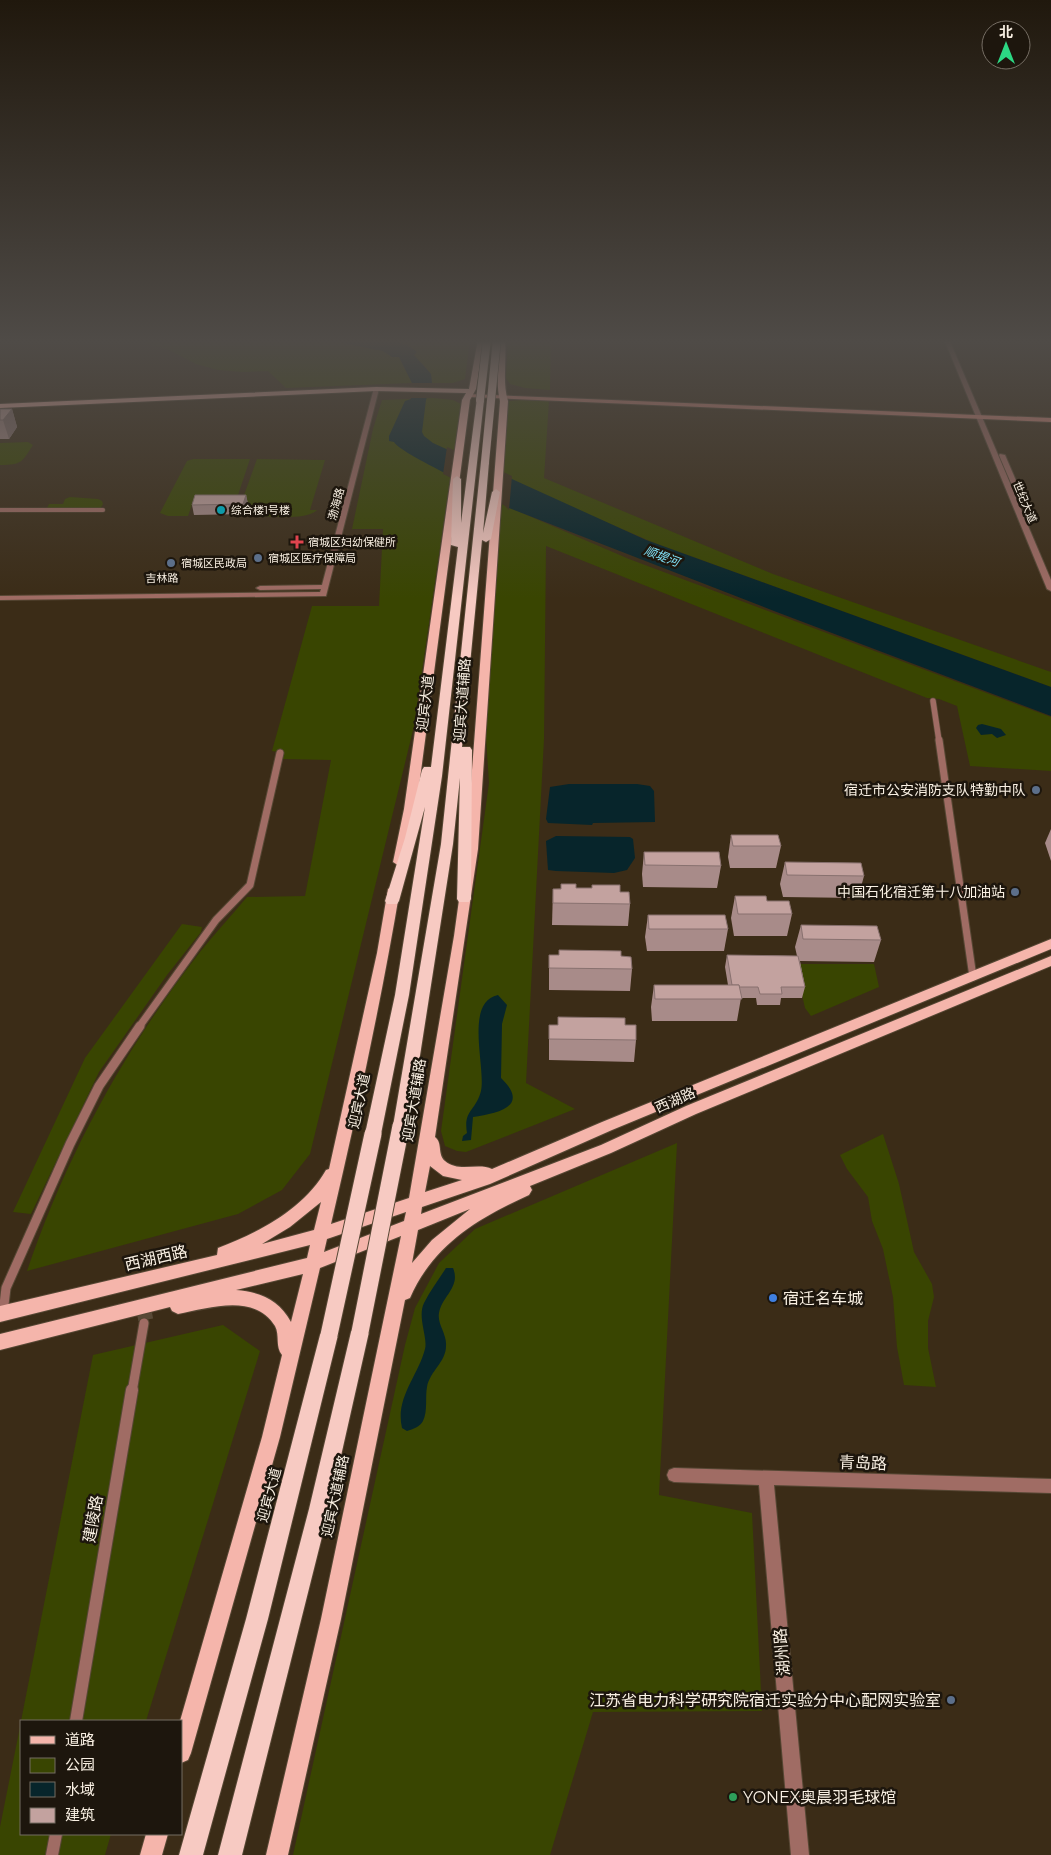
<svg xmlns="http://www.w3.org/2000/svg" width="1051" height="1855" font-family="Montserrat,'Noto Sans SC',sans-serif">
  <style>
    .green { fill: #394501 }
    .water { fill: #07252b }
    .pier { fill: #3b2c17 }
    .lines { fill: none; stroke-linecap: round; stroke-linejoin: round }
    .primary-tunnel { stroke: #584936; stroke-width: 15; stroke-dasharray: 15 8; stroke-linecap: butt }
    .pedestrian-casing { stroke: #564734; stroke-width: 5 }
    .minor-far3-casing { stroke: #564734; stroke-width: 7 }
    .minor-far2-casing { stroke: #564734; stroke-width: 9 }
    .minor-far1-casing { stroke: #564734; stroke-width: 11 }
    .minor-casing { stroke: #564734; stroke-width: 14 }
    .tertiary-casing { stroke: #564734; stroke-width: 2 }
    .secondary-casing { stroke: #564734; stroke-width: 2 }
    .primary-casing { stroke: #564734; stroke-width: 2 }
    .trunk-casing { stroke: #564734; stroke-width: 2 }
    .pedestrian { stroke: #a06c64; stroke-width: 4 }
    .minor-far3 { stroke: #a06c64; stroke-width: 5.5 }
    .minor-far2 { stroke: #a06c64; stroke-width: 7 }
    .minor-far1 { stroke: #a06c64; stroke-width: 9 }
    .minor { stroke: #a06c64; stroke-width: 12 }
    .tertiary { fill: #a06c64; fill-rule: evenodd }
    .secondary { fill: #df8d81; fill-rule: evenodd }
    .primary { fill: #f5b5ab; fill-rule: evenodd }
    .trunk { fill: #f7cac2; fill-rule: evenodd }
    .trunk-bridge-far1-casing { stroke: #564734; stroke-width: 9; stroke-linecap: butt }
    .trunk-bridge-casing { stroke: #564734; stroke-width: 19; stroke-linecap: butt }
    .trunk-bridge-far1 { stroke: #f7cac2; stroke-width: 8 }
    .trunk-bridge { stroke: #f7cac2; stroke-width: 17 }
    .wall { fill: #a88b89 }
    .shaded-wall { fill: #88716f }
    .building { fill: #c3a29f; stroke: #88716f }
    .culture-dot { fill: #0f9aa8; stroke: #1d160d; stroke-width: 2 }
    .health-dot { fill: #e0444e; stroke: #1d160d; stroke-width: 2 }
    .service-dot { fill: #5c6f8a; stroke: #1d160d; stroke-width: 2 }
    .shop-dot { fill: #3f7fe0; stroke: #1d160d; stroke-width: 2 }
    .leisure-dot { fill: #2e9e5b; stroke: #1d160d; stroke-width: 2 }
    .labels { text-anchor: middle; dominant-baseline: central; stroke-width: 5; stroke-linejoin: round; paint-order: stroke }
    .far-street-label { font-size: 11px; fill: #f9f0e3; stroke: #1d160d }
    .far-poi-label { font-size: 11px; fill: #f9f0e3; stroke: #1d160d; text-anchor: start }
    .far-water-label { font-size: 12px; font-style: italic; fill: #81e2f8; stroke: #1d160d }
    .street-label { font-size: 14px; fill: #f9f0e3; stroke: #1d160d }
    .poi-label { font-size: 14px; fill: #f9f0e3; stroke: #1d160d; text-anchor: end }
    .near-street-label { font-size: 16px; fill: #f9f0e3; stroke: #1d160d }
    .near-poi-label { font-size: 16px; fill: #f9f0e3; stroke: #1d160d; text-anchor: start }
  </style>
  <rect width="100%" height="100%" fill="#3b2c17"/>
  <g class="green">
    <path d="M127 339H323L383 351 392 357H399L412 383 286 388 268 371 243 372 218 370 196 364 167 349Z"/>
    <path d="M391 339H470L465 379 453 383H432L431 374 422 363 418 362 414 355 416 354 409 345Z"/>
    <path d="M508 339H551L550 390 525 388 510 384 506 378Z"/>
    <path d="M433 398 453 400 461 404 414 726 310 1154 282 1190 238 1214 27 1271C66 1156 125 1048 200 952 215 933 232 915 247 897L305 896 331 760 283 759 284 753 272 751 312 606H379L383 529H352L373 429 382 400Z"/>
    <path d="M521 400 549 401 544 478 773 574 1051 672V687L652 542 497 475 503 405 509 401Z"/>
    <path d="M28 442 33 445C22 462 22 465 0 465V443Z"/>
    <path d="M193 459H250L238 495 195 496 188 516H168L160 513 187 461Z"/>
    <path d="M257 459 325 460 310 510H317C307 521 266 516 251 516L255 505H245L243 498Z"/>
    <path d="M70 497 98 499 102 501 103 504 99 511 45 512 49 504H63L65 499Z"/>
    <path d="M499 503 629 559 1051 717V771L970 766 957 706 939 699 927 698 546 546 544 739 526 1083 575 1109 466 1152 457 1151 445 1146 441 1131 489 783 482 675Z"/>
    <path d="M182 924 202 927 201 932 167 975 99 1072 31 1214 13 1212 85 1058Z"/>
    <path d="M795 964H874L879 987 811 1016 805 1008Z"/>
    <path d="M883 1134 899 1184 914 1252 932 1284 934 1297 928 1321V1348L936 1387 904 1385 897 1347 893 1297 883 1249 872 1221 868 1197 847 1169 840 1155Z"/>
    <path d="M677 1143 659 1495 752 1513 762 1711 593 1712 550 1855H293L405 1345 415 1308 439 1263 475 1229Z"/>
    <path d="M223 1325 260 1351 146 1721H21L93 1355Z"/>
    <path d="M21 1722V1834H111L105 1855H0V1827Z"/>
  </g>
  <g class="water">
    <path d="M323 339C353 339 393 332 417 352L414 355 431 374 432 383 426 400 422 432 424 436 433 443 646 540 1051 687V716L774 611 509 508 497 498C479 489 401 454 394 442L389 441V436L405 401 411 399 412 383 399 357H392L383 351Z"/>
    <path d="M982 724 1001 729 1006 735 997 738 992 734 981 735 976 728 978 725Z"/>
    <path d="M569 784H637L650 786 654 791 655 822 593 823 592 825 548 823 546 819 550 787Z"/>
    <path d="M556 836 630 837 633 839 635 858 627 870 614 873 556 871 548 870 546 841Z"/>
    <path d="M498 995 507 1005 502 1024 501 1078C531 1107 497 1113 473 1117L471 1140 462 1141 463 1136 467 1133C463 1110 476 1111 481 1091 486 1067 464 1002 498 995Z"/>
    <path d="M446 1268H453C461 1287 442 1296 439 1313 437 1324 447 1334 446 1346 446 1362 430 1371 427 1387 425 1397 428 1411 423 1421 420 1427 413 1429 407 1431L402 1428C395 1398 418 1376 425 1349 428 1337 417 1317 424 1303 430 1291 439 1279 446 1268Z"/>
  </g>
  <g class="pier">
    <path d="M408 383H435L430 398H409L410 384Z"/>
    <path d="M447 447 512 476 509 510 502 503 443 474Z"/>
  </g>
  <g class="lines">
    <path class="primary-tunnel" d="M137 1314 158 1310"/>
    <defs>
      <path id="pedestrian" d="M0 510H103"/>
      <path id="minor-far3" d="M933 701 939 741"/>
      <g id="minor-far2">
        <path d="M939 740 973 977"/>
        <path d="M139 1027 216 920 250 885 280 753"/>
      </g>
      <g id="minor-far1">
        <path d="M3 1313 6 1288 70 1144 99 1086 140 1026"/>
        <path d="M132 1392 144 1323"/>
      </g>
      <g id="minor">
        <path d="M76 1721 132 1390"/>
        <path d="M52 1855 56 1834"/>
      </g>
      <g id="tertiary">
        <path d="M944 339H949L1051 580V591L1047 589Z"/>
        <path d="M374 388 379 389 326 596 0 600V596L320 592 321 589 260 590 256 588 260 586 322 585Z"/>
        <path d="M1000 454 1005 455 1023 497 1022 498 1017 497 999 455Z"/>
        <path d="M674 1468 1051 1479V1493L774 1485 809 1855H791L759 1485 674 1482 669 1480 667 1475 669 1470Z"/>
      </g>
      <path id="secondary" d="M467 394 1051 418V422L469 397 467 396Z"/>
      <g id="primary">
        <path d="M478 339H484L476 389 470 400 416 809 405 862 399 866 393 862 404 809 462 400 466 393 376 391 0 408V404L376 387 469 389Z"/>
        <path d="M499 339H505C507 360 502 381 508 401L478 849 435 1137C443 1143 437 1154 445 1161 459 1173 478 1162 492 1169L602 1122 1051 939V949L612 1130 490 1184 422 1207 421 1214 601 1145 686 1106 1051 956V966L696 1114 611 1153 530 1186 532 1190 529 1195C478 1218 433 1245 410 1298L405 1300 341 1619 288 1855H266L321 1619 401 1236 320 1268 280 1437 191 1753 188 1760 181 1763 180 1721 262 1437 282 1355C275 1347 280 1335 275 1326 255 1293 209 1308 178 1314L172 1311 170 1307 0 1350V1334L307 1258 310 1245 0 1322V1306L217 1255 218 1248C258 1233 304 1209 326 1170L329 1169 377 953 388 889 394 885 400 889C381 1002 357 1113 331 1224L409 1198 454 936 466 849 500 401C495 381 500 360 499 339ZM430 1166 443 1176 462 1180 425 1192ZM321 1202 314 1230 262 1244 290 1227ZM470 1209 432 1240 412 1263 418 1230ZM406 1212 404 1221 324 1252 327 1239ZM303 1274 291 1322C279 1300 261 1292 236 1290Z"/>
        <path d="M146 1834H168L162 1855H140Z"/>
      </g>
      <g id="trunk">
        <path d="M477 398 484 400 442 776 409 995 381 1134 379 1139 373 1141 367 1139 365 1134 395 995 425 807 399 901 397 904H387L385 901 405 838 422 770 424 767H431L458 547 451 545 453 479 457 476 461 479V523Z"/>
        <path d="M485 459 489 462 483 533 492 492 496 489 500 492 491 539 486 542 482 540 462 747H470L472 750 471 899 469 902H459L457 899 460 778 453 844 409 1126 407 1131 401 1133 395 1131 393 1126 441 844 481 462Z"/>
        <path d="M360 1323 366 1326 369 1332 329 1509 242 1855H218L309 1509 351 1332 354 1326Z"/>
        <path d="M329 1326 335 1329 338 1335 268 1619 203 1855H179L246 1619 320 1335 323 1329Z"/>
      </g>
    </defs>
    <use href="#pedestrian" class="pedestrian-casing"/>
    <use href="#minor-far3" class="minor-far3-casing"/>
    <use href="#minor-far2" class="minor-far2-casing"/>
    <use href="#minor-far1" class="minor-far1-casing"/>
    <use href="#minor" class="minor-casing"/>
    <use href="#tertiary" class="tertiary-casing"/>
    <use href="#secondary" class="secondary-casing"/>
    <use href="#primary" class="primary-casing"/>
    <use href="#trunk" class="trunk-casing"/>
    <use href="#pedestrian" class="pedestrian"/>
    <use href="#minor-far3" class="minor-far3"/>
    <use href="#minor-far2" class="minor-far2"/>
    <use href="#minor-far1" class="minor-far1"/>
    <use href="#minor" class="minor"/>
    <use href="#tertiary" class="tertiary"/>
    <use href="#secondary" class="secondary"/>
    <use href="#primary" class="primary"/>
    <use href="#trunk" class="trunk"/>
    <defs>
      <g id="trunk-bridge-far1">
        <path d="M480 400 487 339"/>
        <path d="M485 462 497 339"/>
      </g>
      <g id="trunk-bridge">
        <path d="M360 1332 401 1126"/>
        <path d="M329 1335 373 1134"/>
      </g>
    </defs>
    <use href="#trunk-bridge-far1" class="trunk-bridge-far1-casing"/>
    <use href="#trunk-bridge" class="trunk-bridge-casing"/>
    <use href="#trunk-bridge-far1" class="trunk-bridge-far1"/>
    <use href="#trunk-bridge" class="trunk-bridge"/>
  </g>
  <g class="wall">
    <path d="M0 409H12L17 427 9 439H0Z"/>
    <path d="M246 495 248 504 245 514 194 515 192 505Z"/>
    <path d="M1051 829V861L1045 843Z"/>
    <path d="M731 835 781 846 776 868H730L728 857Z"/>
    <path d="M644 852 721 866 717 888 643 887 642 874Z"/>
    <path d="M785 862 864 876 858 898 783 897 780 884Z"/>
    <path d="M576 888 620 892 630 904 628 926 552 925 553 889Z"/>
    <path d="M735 896 767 901 792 914 787 936H734L731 918Z"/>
    <path d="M648 915 728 929 724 951H647L645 937Z"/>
    <path d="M801 925 881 940 874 962 800 961 805 987 802 998H781L780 1005H757L756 998H741L737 1021H652L651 1007 654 985H728L725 967 727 955 797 956 795 947Z"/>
    <path d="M549 955 621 956 632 969 630 991 549 990Z"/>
    <path d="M549 1025H625L636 1040 634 1062 549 1060Z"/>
  </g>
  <g class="shaded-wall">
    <path d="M12 409 17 427 9 439 3 420Z"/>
    <path d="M246 495 248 504 245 514 243 504Z"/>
  </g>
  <g class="building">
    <path d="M0 409H12L3 420H0Z"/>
    <path d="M195 495H246L243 504 192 505Z"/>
    <path d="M731 835H778L781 846H733Z"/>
    <path d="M644 852H719L721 866 645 865Z"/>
    <path d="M785 862 861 863 864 876 787 875Z"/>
    <path d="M561 884H576V888H592V885H620V892H629L630 904 553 903V889H561Z"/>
    <path d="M735 896H766L767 901H789L792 914H738Z"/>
    <path d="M648 915H725L728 929H649Z"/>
    <path d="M801 925 877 926 881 940 803 939Z"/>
    <path d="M559 950 621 951V956L631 957 632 969 549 968V955H559Z"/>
    <path d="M727 955 798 956 805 987H781L782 994H760L758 987H739V985H732Z"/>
    <path d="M654 985H739L742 999H655Z"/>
    <path d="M558 1017 625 1018V1025H636V1040L549 1039V1025H558Z"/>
  </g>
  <linearGradient id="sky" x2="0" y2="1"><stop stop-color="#20180d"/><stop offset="0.57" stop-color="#4f4b47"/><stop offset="1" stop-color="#4f4b47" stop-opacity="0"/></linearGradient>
  <rect width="1051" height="599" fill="url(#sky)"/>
  <circle class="culture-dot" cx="221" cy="510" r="5"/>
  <path class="health-dot" d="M294.5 534.5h5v5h5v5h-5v5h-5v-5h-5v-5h5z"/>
  <g class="service-dot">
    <circle cx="258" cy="558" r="5"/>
    <circle cx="171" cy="563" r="5"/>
    <circle cx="1036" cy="790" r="5"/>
    <circle cx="1015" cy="892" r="5"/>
    <circle cx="951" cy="1700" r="5"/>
  </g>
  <circle class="shop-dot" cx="773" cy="1298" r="5"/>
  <circle class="leisure-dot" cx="733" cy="1797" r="5"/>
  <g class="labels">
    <g class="far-street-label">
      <text transform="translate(1025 502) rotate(67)">世纪大道</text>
      <text transform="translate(336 504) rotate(-75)">渤海路</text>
      <text transform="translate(162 578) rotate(-1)">吉林路</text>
    </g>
    <g class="far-poi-label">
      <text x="231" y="510">综合楼1号楼</text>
      <text x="308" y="542">宿城区妇幼保健所</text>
      <text x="268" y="558">宿城区医疗保障局</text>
      <text x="181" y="563">宿城区民政局</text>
    </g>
    <g class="far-water-label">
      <text transform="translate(662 556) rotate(21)">顺堤河</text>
    </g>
    <g class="street-label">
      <text transform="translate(462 700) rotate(-86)">迎宾大道辅路</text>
      <text transform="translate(425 703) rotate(-83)">迎宾大道</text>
      <text transform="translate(414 1100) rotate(-81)">迎宾大道辅路</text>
      <text transform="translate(675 1100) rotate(-24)">西湖路</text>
      <text transform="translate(359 1101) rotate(-78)">迎宾大道</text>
      <text transform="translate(269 1495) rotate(-75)">迎宾大道</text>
      <text transform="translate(335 1496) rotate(-78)">迎宾大道辅路</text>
    </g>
    <g class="poi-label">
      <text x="1026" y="790">宿迁市公安消防支队特勤中队</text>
      <text x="1005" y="892">中国石化宿迁第十八加油站</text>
    </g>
    <g class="near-street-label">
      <text transform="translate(156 1258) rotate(-13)">西湖西路</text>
      <text transform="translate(863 1463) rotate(2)">青岛路</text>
      <text transform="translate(93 1519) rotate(-80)">建陵路</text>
      <text transform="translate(782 1652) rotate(-95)">湖州路</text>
    </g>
    <g class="near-poi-label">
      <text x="783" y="1298">宿迁名车城</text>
      <text x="941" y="1700" text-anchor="end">江苏省电力科学研究院宿迁实验分中心配网实验室</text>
      <text x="743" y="1797">YONEX奥晨羽毛球馆</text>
    </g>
  </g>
  <rect x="20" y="1720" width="162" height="115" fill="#1d160d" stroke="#756d63"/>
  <rect x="30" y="1736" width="25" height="8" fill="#f5b5ab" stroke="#756d63"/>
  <text x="65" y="1745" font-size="15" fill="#f9f0e3">道路</text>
  <rect x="30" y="1758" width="25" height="15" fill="#394501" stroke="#756d63"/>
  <text x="65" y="1770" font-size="15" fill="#f9f0e3">公园</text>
  <rect x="30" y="1782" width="25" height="15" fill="#07252b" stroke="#756d63"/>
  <text x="65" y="1795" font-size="15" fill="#f9f0e3">水域</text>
  <rect x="30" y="1808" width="25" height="15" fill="#c3a29f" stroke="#756d63"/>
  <text x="65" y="1820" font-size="15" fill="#f9f0e3">建筑</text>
  <g transform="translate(1006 45)"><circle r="24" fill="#1d160d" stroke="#756d63"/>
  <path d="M0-4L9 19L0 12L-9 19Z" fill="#2cd884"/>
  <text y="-8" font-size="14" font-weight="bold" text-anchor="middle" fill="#f9f0e3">北</text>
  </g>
</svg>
